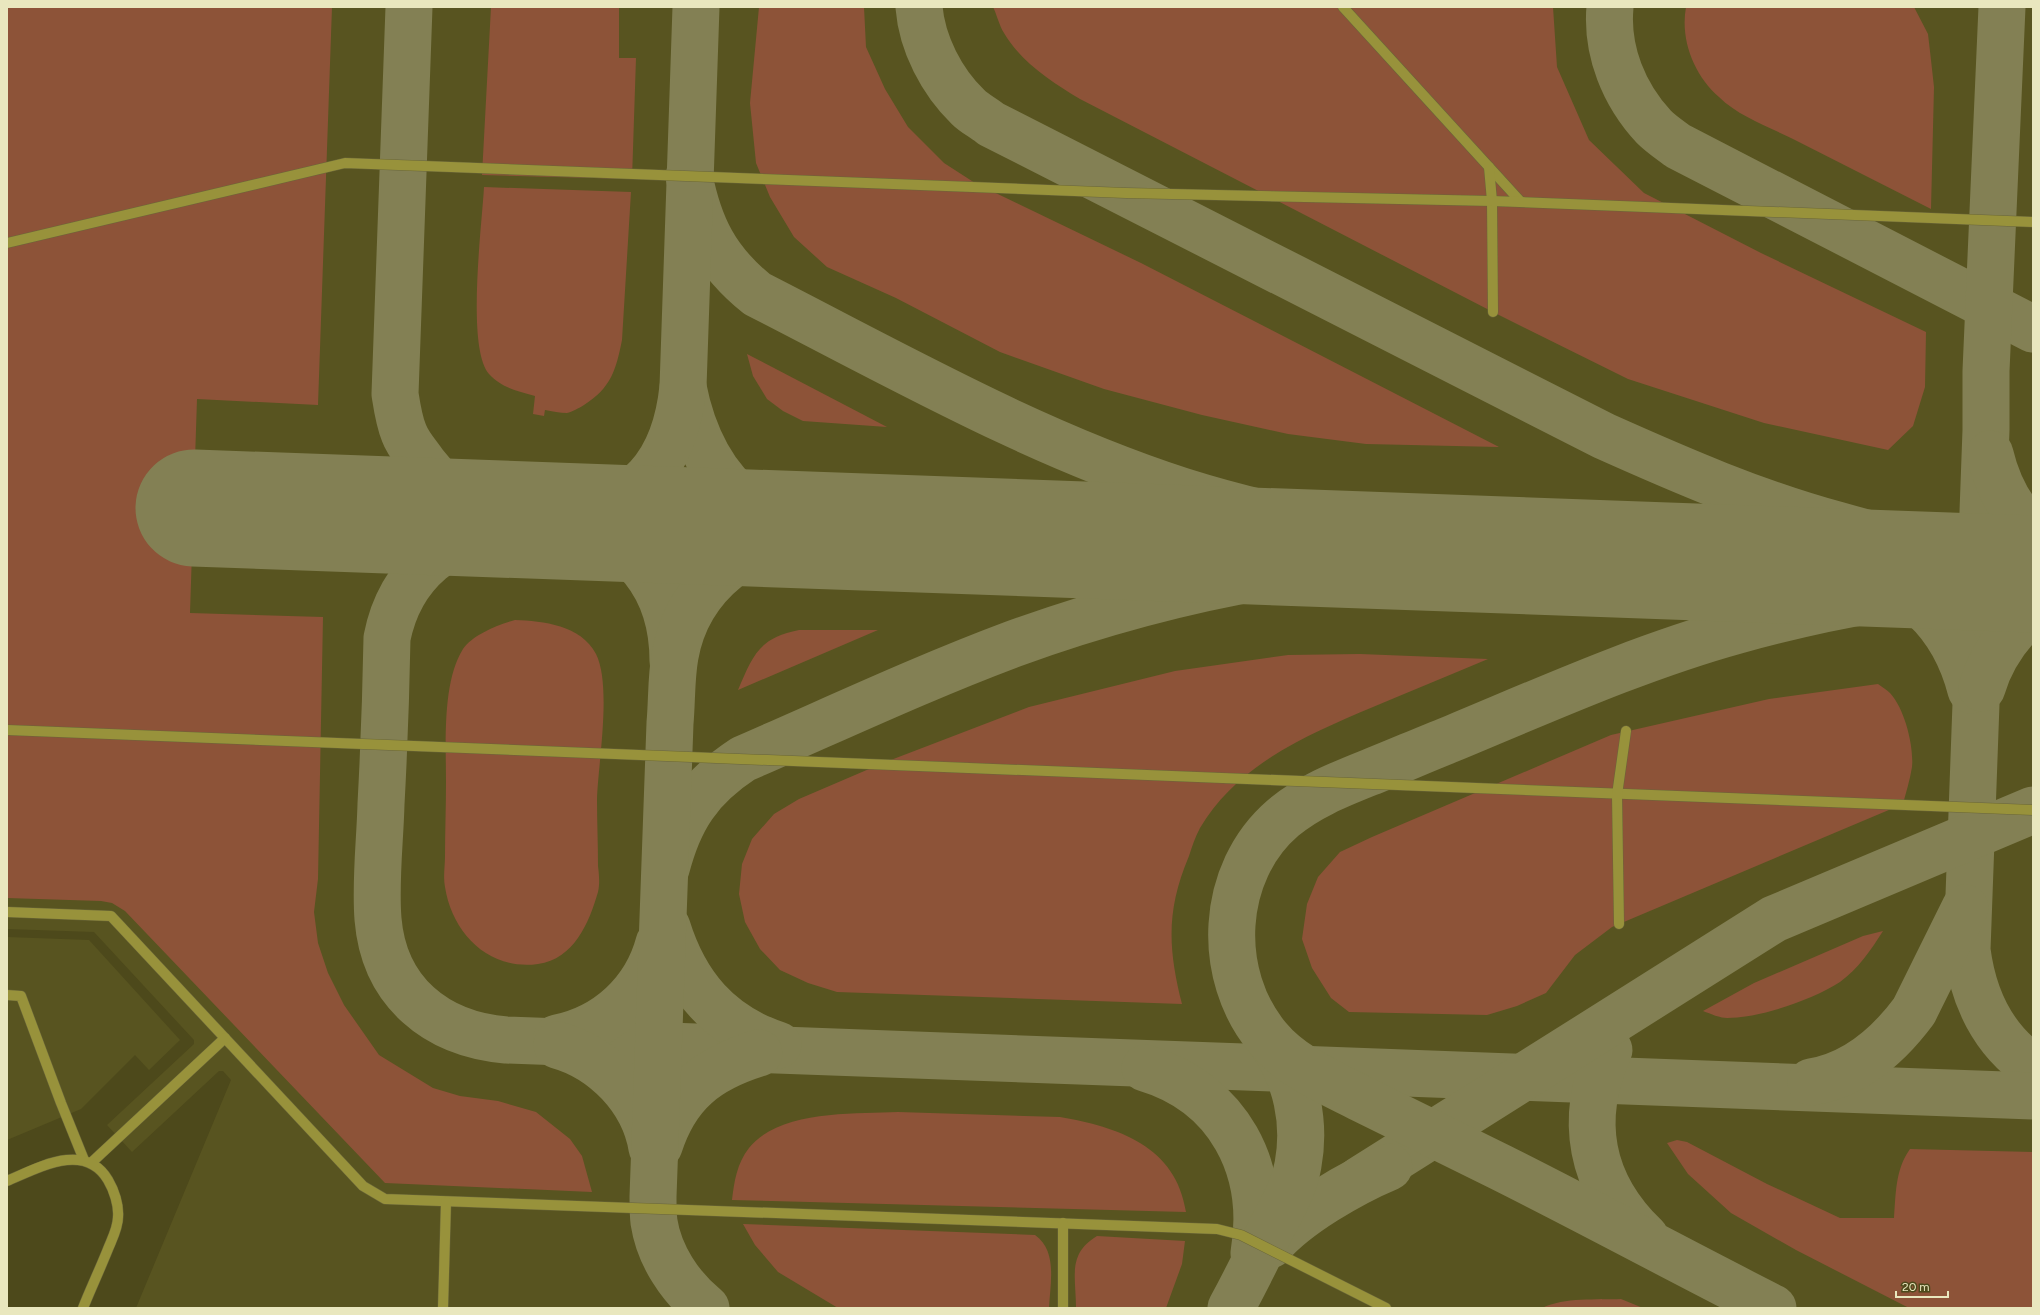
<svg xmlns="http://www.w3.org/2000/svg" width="2040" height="1315" font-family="Figtree,sans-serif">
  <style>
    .built { fill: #585420 }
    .green { fill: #8d5338 }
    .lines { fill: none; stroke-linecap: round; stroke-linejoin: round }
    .taxiway { stroke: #838054; stroke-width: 47 }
    .runway { stroke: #838054; stroke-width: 117 }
    .minor-casing { stroke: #6a6639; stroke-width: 11 }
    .minor { stroke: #98923b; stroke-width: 10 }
  </style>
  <rect width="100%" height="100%" fill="#4d491b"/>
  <g class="built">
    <path d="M7 7H2033V1308H136L231 1080 223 1071H219L132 1152 107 1125 194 1044V1040L94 932 7 929Z"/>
    <path d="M7 937 89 940 180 1040 149 1070 135 1055 81 1109 7 1140Z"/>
  </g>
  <g class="green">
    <path d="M7 7H332L318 405 197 399 190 613 323 617 318 879 314 912 318 943 328 973 344 1005 379 1055 433 1088 460 1096 498 1101 536 1112 570 1139 582 1156 592 1192 385 1183 125 911 112 903 101 901 7 898Z"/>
    <path d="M491 7H619V58H636L632 179 482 175Z"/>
    <path d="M759 7H864L866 47 885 89 908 127 944 163 975 183 1141 263 1499 447 1366 444 1288 434 1202 415 1104 389 1000 352 896 298 827 267 794 237 770 197 756 163 750 103Z"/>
    <path d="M993 7H1553L1557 67 1589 140 1644 193 1761 253 1926 332 1925 387 1913 426 1888 450 1764 423 1628 379 1493 312 1080 99C1052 82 1021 62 1004 33 999 25 997 15 993 7Z"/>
    <path d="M1686 7H1914L1928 34 1931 60 1934 87 1931 209C1885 186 1839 162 1793 139 1769 127 1738 116 1719 97 1694 75 1680 40 1686 7Z"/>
    <path d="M484 187 631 192 622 340C616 370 611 388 584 405 579 408 572 412 567 413 560 413 552 411 545 410L544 416 533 414 535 396C517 391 502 388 489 374 466 347 482 225 484 187Z"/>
    <path d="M747 354 887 427 803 421 783 411 767 399 753 376Z"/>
    <path d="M515 620C543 621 581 625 596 654 612 686 598 763 597 800 597 822 598 844 598 866 599 874 600 884 598 892 589 923 574 959 538 964 489 971 452 933 445 887 443 877 445 866 445 856 445 832 446 807 446 782 446 744 442 682 463 649 472 635 499 624 515 620Z"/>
    <path d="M799 630H878L738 690C753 655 759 638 799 630Z"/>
    <path d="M1360 654 1488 659C1450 675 1411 691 1373 707 1307 735 1238 764 1200 828 1195 837 1192 847 1189 856 1166 910 1168 949 1182 1004L837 992 808 983 780 970 760 949 745 922 739 894 742 864 752 839 774 814 799 799 883 763 1029 707 1175 671 1288 655Z"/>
    <path d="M1878 684C1882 687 1887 690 1890 693 1905 709 1914 747 1912 767 1910 780 1906 792 1903 804L1612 927 1575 955 1546 993 1517 1006 1487 1015 1349 1012 1331 998 1312 968 1302 939 1307 904 1318 877 1340 852 1372 837 1611 735 1769 699Z"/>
    <path d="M1883 931C1871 950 1858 969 1840 982 1812 1000 1760 1018 1727 1018 1720 1018 1711 1014 1703 1011L1754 983 1863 936Z"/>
    <path d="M898 1112 1060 1117C1118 1127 1176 1146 1186 1212L732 1200C734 1182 737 1163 749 1148 779 1110 854 1114 898 1112Z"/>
    <path d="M1677 1140 1687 1142 1767 1184 1840 1218H1894C1896 1194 1895 1170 1910 1149L2033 1152V1308H1909L1796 1250 1731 1213 1688 1174 1667 1143Z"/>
    <path d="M743 1224 1035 1235C1058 1251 1050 1284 1049 1308H838L778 1272 755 1245Z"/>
    <path d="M1097 1236 1185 1241 1182 1264 1166 1308H1076C1076 1277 1067 1254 1097 1236Z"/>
    <path d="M1621 1299 1643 1308H1542C1565 1297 1596 1300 1621 1299Z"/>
  </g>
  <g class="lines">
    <g class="taxiway">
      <path d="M409 7 395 394C397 407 399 421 404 433 408 444 417 454 424 464 449 496 472 510 511 520"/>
      <path d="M919 7C922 44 942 82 968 107 975 114 984 118 991 124L1604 436C1680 470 1756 503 1837 525 1899 543 1963 555 2027 564"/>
      <path d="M1610 7C1606 51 1624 95 1654 127 1661 134 1670 140 1678 146L2033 329"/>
      <path d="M2002 7 1986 371V430L1967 950C1973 997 1993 1040 2033 1067"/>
      <path d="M689 176C699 227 716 261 757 294 896 365 1033 443 1182 491 1283 523 1387 539 1491 555"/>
      <path d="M683 387C692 434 714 482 755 508 775 520 800 525 822 530"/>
      <path d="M1990 454C1997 484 2011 511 2033 532"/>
      <path d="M511 520C448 541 401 568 387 638 386 693 384 749 381 804 380 842 375 881 378 919 384 992 436 1034 506 1040L2033 1096"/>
      <path d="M560 520C638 506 675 465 683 387L696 7"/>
      <path d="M560 520C632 536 673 587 673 661"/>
      <path d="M1840 567C1909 581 1953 621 1971 690"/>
      <path d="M1982 688C1991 656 2009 632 2033 610"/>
      <path d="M666 869C679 818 699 788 743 759 833 720 922 678 1013 644 1140 598 1277 567 1412 559"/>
      <path d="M667 927C685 985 719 1026 778 1045"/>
      <path d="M557 1038C607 1028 646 992 659 943"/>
      <path d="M557 1045C604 1058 644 1099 652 1148"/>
      <path d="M1609 1050C1578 1119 1590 1184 1645 1237"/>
      <path d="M1145 1068C1229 1093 1268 1169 1254 1253"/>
      <path d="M1811 1082C1855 1075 1888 1046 1914 1011L1965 908"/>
      <path d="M659 1146C676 1093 707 1069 759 1053"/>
      <path d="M1360 1180 1774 919 2033 810"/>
      <path d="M1270 1245C1297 1214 1351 1183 1389 1167"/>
      <path d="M706 1308C680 1287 659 1255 654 1222 653 1214 653 1205 653 1197L670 723C672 701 671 678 675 656 688 582 752 537 823 531"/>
      <path d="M1231 1308C1245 1282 1258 1256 1271 1229 1282 1208 1294 1188 1298 1165 1306 1122 1296 1078 1272 1043"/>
      <path d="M1773 1308C1682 1262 1592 1213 1500 1167 1454 1144 1408 1122 1362 1099 1329 1082 1292 1067 1268 1038 1215 975 1220 872 1283 818 1308 797 1338 785 1368 773 1396 762 1423 750 1451 739 1545 700 1640 657 1738 630 1782 618 1828 607 1872 600 1926 592 1979 586 2033 580"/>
    </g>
    <path class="runway" d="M194 508 2033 574"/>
    <defs>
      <g id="minor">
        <path d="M1343 7 1521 202"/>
        <path d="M1489 167 1492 201 1493 312"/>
        <path d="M7 243 345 163 1126 193 1492 201 2033 222"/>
        <path d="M7 730 2033 810"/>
        <path d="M7 912 111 916 363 1186 385 1199 1217 1229 1241 1235 1386 1308"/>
        <path d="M1619 924 1617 795 1626 731"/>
        <path d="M7 995 21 996 61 1103 84 1160"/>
        <path d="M91 1163 225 1038"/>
        <path d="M7 1181C38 1168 85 1141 108 1180 114 1190 119 1205 118 1217 118 1228 112 1239 108 1249 100 1269 91 1288 83 1308"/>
        <path d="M1063 1223V1308"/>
        <path d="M443 1308 446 1202"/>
      </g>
    </defs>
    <use href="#minor" class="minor-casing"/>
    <use href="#minor" class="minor"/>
  </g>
  <rect width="2040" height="1315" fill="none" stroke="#e9e7be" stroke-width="16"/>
  <path d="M1896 1291v6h52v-6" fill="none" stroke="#e9e7be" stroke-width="2"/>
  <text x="1902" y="1291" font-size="12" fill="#e9e7be" stroke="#4d491b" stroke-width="3" paint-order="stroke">20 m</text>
</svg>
